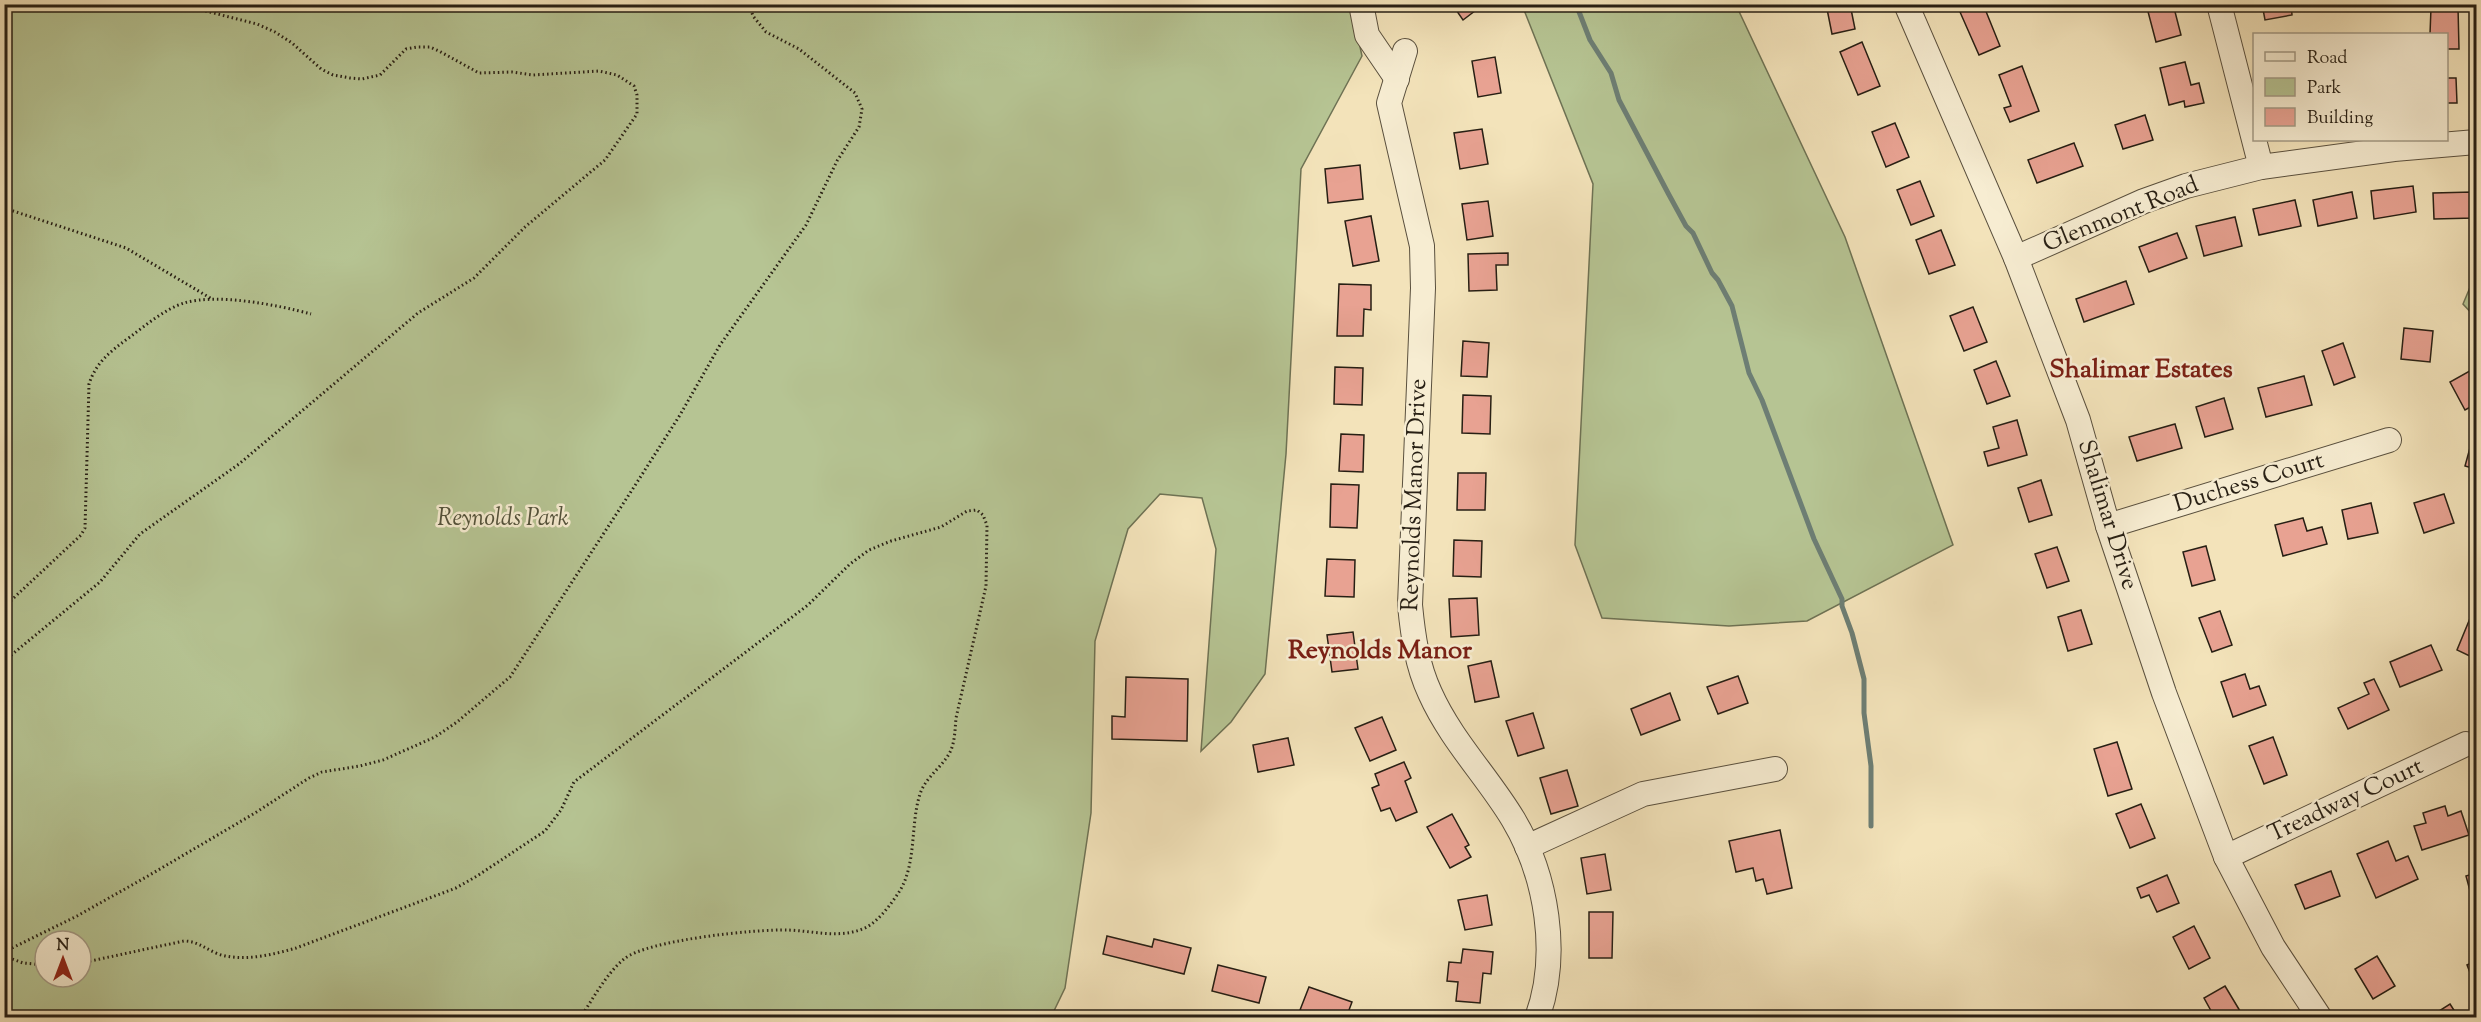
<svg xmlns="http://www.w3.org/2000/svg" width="2481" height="1022" font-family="'Sorts Mill Goudy',serif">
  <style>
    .green { fill: #b6c493; stroke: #6e7254; stroke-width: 1.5; fill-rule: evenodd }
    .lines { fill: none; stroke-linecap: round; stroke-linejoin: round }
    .stream { stroke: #6d7e74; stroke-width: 5 }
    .building { fill: #e8a292; stroke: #271f14; stroke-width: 1.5 }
    .minor-casing { stroke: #5a503e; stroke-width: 26 }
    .path { stroke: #271f14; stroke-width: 3; stroke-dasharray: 1.5 3; stroke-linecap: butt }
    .minor { stroke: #f7edd2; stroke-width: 24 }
    .labels { text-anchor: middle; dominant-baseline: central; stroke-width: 5; stroke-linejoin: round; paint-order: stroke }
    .street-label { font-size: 24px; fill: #271f14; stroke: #f7edd2 }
    .park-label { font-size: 24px; font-style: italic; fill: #52513a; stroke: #f7edd2 }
    .neighbourhood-label { font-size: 26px; font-weight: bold; fill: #7a1f14; stroke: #f7edd2 }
  </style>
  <rect width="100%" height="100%" fill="#f3e3ba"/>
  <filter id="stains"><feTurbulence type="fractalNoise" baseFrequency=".00333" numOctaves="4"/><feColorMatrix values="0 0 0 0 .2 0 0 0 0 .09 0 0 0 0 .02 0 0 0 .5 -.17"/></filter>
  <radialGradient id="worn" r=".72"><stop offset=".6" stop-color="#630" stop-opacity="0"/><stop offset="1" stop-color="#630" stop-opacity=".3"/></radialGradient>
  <g class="green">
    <path d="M5 5H1351L1362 56 1301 169 1286 454 1265 674 1231 722 1201 751 1216 549 1202 498 1160 494 1128 529 1095 641 1091 813 1065 988 1051 1017 5 1018ZM45 941H81V977H45Z"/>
    <path d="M1522 5H1736L1845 237 1953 545 1807 621 1729 626 1602 618 1575 545 1593 184Z"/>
    <path d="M2476 273V318L2463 304Z"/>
  </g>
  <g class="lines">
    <path class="stream" d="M1576 4 1590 40 1611 73 1619 100 1668 193 1686 226 1693 233 1712 273 1718 280 1732 306 1749 373 1762 400 1814 539 1842 599V606L1852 633 1864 679V713L1871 766V826"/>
  </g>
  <g class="building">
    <path d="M1452 4H1484L1463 20Z"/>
    <path d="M1826 4H1850L1855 29 1832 34Z"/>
    <path d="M1978 4H1983L2000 46 1979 55 1960 12Z"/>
    <path d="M2146 4H2173L2181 35 2156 42Z"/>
    <path d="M2262 4H2291L2292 15 2265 20Z"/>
    <path d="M2458 7 2459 49H2446V34H2430L2431 8Z"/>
    <path d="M1862 42 1880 86 1858 95 1840 52Z"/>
    <path d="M1495 57 1501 93 1478 97 1472 61Z"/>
    <path d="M2185 62 2191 85 2199 83 2204 103 2185 107 2184 101 2169 105 2160 68Z"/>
    <path d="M2022 66 2039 111 2010 122 2004 108 2011 106 1999 75Z"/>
    <path d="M2446 78H2456L2457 103H2446Z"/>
    <path d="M2145 115 2153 140 2123 149 2115 125Z"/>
    <path d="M1895 123 1909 157 1886 167 1872 132Z"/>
    <path d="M1482 129 1488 164 1460 169 1454 133Z"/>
    <path d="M2074 143 2083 166 2037 183 2028 160Z"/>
    <path d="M1360 165 1363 199 1328 203 1325 169Z"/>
    <path d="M1920 181 1934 216 1911 225 1897 190Z"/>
    <path d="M2413 186 2416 212 2374 219 2371 191Z"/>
    <path d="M2352 192 2357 218 2318 226 2313 200Z"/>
    <path d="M2473 192 2474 218 2434 219 2433 193Z"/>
    <path d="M2295 200 2301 226 2259 235 2253 209Z"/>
    <path d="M1488 201 1493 236 1467 240 1462 204Z"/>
    <path d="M1371 216 1379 261 1353 266 1345 221Z"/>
    <path d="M2235 217 2242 246 2204 256 2196 226Z"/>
    <path d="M1941 230 1955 265 1929 274 1916 240Z"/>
    <path d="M2177 233 2187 258 2149 272 2139 247Z"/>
    <path d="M1508 253V265H1496L1497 290 1469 291 1468 254Z"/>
    <path d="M2126 281 2134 304 2084 322 2076 299Z"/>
    <path d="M1339 284 1371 285V310L1364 309 1363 336H1337Z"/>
    <path d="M1973 307 1987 342 1964 351 1950 316Z"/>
    <path d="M2404 328 2433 331 2430 362 2401 359Z"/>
    <path d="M1463 341 1489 343 1487 377 1461 376Z"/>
    <path d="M2343 343 2355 377 2334 385 2322 351Z"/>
    <path d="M1996 361 2010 396 1987 404 1974 370Z"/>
    <path d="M1335 367 1363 368 1362 405 1334 404Z"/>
    <path d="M2475 368 2476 404 2465 410 2450 382Z"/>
    <path d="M2304 376 2312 405 2266 417 2258 388Z"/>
    <path d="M1463 395 1491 396 1490 434 1462 433Z"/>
    <path d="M2224 398 2233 429 2205 437 2196 407Z"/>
    <path d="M2017 420 2027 455 1988 466 1984 452 1999 448 1993 427Z"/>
    <path d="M2175 424 2182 448 2137 461 2129 437Z"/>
    <path d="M1341 434 1364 435 1363 472 1339 471Z"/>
    <path d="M2473 437 2476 438V469L2465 466Z"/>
    <path d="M1458 473H1486L1485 510H1457Z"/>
    <path d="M2041 480 2052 515 2029 522 2018 488Z"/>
    <path d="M1331 484 1359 485 1357 528 1330 527Z"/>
    <path d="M2444 494 2454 523 2424 533 2414 503Z"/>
    <path d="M2371 503 2378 533 2348 539 2342 510Z"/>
    <path d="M2303 518 2307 531 2322 527 2327 544 2283 556 2275 525Z"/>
    <path d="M1454 540 1482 541 1481 577 1453 576Z"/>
    <path d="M2206 546 2215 580 2192 586 2183 552Z"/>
    <path d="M2057 547 2069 581 2047 588 2035 554Z"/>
    <path d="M1327 559 1355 560 1354 597 1325 596Z"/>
    <path d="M1477 598 1479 635 1451 637 1449 599Z"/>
    <path d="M2081 610 2092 644 2068 651 2058 617Z"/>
    <path d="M2220 611 2232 645 2212 652 2199 618Z"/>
    <path d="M2471 616 2476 618V659L2457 650Z"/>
    <path d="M1353 632 1358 669 1332 672 1327 635Z"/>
    <path d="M2431 645 2442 670 2400 687 2390 662Z"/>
    <path d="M1491 661 1499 697 1475 702 1468 666Z"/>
    <path d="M2245 674 2250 689 2259 686 2266 705 2233 717 2221 682Z"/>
    <path d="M1738 676 1748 703 1718 714 1707 687Z"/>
    <path d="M1126 677 1188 679 1187 741 1112 739V716L1125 717Z"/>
    <path d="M2374 679 2389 710 2348 729 2338 708 2369 694 2364 683Z"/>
    <path d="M1670 693 1680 720 1641 735 1631 709Z"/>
    <path d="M1533 713 1544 748 1518 756 1506 721Z"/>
    <path d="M1382 717 1396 750 1370 761 1355 728Z"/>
    <path d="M2273 737 2287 775 2264 784 2249 746Z"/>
    <path d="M1288 738 1294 765 1258 772 1253 745Z"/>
    <path d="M2117 742 2132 789 2108 796 2094 749Z"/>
    <path d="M1404 762 1411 778 1405 781 1417 812 1396 821 1390 808 1381 811 1372 788 1379 785 1375 774Z"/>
    <path d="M1567 770 1578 806 1551 814 1540 778Z"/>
    <path d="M2141 804 2155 838 2130 848 2116 814Z"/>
    <path d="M2445 806 2448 816 2461 811 2469 835 2422 850 2414 826 2426 823 2423 813Z"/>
    <path d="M1452 814 1469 845 1465 847 1471 857 1450 868 1427 827Z"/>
    <path d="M1780 830 1792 888 1767 894 1763 879 1756 881 1753 868 1736 872 1729 841Z"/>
    <path d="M2388 841 2396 861 2408 856 2418 879 2376 898 2357 854Z"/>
    <path d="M1605 854 1611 890 1587 894 1581 858Z"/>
    <path d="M2331 871 2340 896 2305 909 2295 885Z"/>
    <path d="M2476 873V897L2472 898 2466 876Z"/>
    <path d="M2167 875 2179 903 2157 912 2149 895 2141 898 2137 888Z"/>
    <path d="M1487 895 1492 925 1465 930 1458 900Z"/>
    <path d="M1589 912H1613L1612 958H1589Z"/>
    <path d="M2194 926 2210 958 2189 969 2173 937Z"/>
    <path d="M1107 936 1152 947 1154 939 1191 948 1184 974 1103 954Z"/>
    <path d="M1463 949 1493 952 1491 974 1483 973 1480 1003 1456 1001 1458 982 1447 981 1449 962 1461 963Z"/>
    <path d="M2377 956 2395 986 2373 999 2355 969Z"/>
    <path d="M2476 961V988L2467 965Z"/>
    <path d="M1218 965 1266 977 1259 1003 1212 991Z"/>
    <path d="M2225 986 2243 1016 2241 1018H2215L2204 998Z"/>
    <path d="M1309 987 1352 1002 1346 1018H1320L1300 1010Z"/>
    <path d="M2450 1004 2459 1018H2428Z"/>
  </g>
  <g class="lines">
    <defs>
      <g id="minor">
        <path d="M1361 4 1367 35 1397 79"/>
        <path d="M1906 4 2016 258 2078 420 2108 526 2164 693 2226 857 2273 947 2320 1018"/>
        <path d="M2219 4 2261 167"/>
        <path d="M1405 51 1389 103 1422 246 1423 288 1410 605C1413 636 1417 665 1430 693 1451 740 1487 776 1513 819 1547 876 1560 955 1537 1018"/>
        <path d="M2016 258 2144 201 2186 186 2261 167 2394 149 2476 142"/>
        <path d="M2108 526 2389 440"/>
        <path d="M1527 847 1643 794 1775 769"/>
        <path d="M2226 857 2466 744"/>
      </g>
    </defs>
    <use href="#minor" class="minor-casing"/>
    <g class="path">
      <path d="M4 208 126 248 212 299"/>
      <path d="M4 607 81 535 85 528 89 384C96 362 112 350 130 337 146 325 165 309 184 303 217 293 278 305 311 314"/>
      <path d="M4 661 100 582 140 534 239 464 418 313 474 278 525 227 605 160 637 114V95L634 86 617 75 599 71 533 75 512 72 479 73 439 51 430 47H417L406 49 380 75 362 79 350 78 333 75 321 69 292 43 275 32 257 24 178 4"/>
      <path d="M4 952 77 916 148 876 255 813 309 778 322 772 360 766 383 760 435 737 457 722 510 677 634 487 680 415 720 345 806 225 837 161 859 127 862 109 855 93 799 49 766 32 753 16 749 4"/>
      <path d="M4 956 23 963 45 965"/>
      <path d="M81 963 184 941C197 941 206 949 218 954 243 962 272 955 296 948L456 888 477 876 545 831 561 810 574 782 808 605 850 564 869 550 891 541 941 527 967 511 977 510 983 515 987 525 986 586 956 718C955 729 955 740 951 750 944 766 926 776 920 794 910 825 917 864 899 892 891 904 879 921 865 928 840 939 814 931 788 930 756 929 647 940 624 959 606 974 593 999 580 1018"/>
    </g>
    <use href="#minor" class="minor"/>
  </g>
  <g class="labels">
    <g class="street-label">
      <text transform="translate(2121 215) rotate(-22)">Glenmont Road</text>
      <text transform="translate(2249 483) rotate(-17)">Duchess Court</text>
      <text transform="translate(1415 495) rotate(-88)">Reynolds Manor Drive</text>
      <text transform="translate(2107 515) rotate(73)">Shalimar Drive</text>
      <text transform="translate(2346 801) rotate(-25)">Treadway Court</text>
    </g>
    <g class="park-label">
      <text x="503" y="519">Reynolds Park</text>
    </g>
    <g class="neighbourhood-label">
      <text x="2141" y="370">Shalimar Estates</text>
      <text x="1380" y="651">Reynolds Manor</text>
    </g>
  </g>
  <rect width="2481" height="1022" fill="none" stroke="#f3e3ba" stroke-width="24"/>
  <rect x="6" y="6" width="2469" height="1010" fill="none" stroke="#271f14" stroke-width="3"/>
  <rect x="12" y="12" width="2457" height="998" fill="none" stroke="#271f14" stroke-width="1.5"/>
  <rect x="2253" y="33" width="195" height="108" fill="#f7edd2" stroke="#a49b86" stroke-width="1.5"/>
  <rect x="2265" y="52" width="30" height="9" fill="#f7edd2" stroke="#a49b86" stroke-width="1.5"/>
  <text x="2307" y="63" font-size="18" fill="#271f14">Road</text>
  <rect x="2265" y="78" width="30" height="18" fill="#b6c493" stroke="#a49b86" stroke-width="1.5"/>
  <text x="2307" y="93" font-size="18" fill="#271f14">Park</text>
  <rect x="2265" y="108" width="30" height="18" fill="#e8a292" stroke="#a49b86" stroke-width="1.5"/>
  <text x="2307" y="123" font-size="18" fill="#271f14">Building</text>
  <g transform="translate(63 959)"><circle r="28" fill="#f7edd2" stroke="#a49b86" stroke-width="1.5"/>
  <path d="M0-4.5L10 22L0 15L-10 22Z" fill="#8f2418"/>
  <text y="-9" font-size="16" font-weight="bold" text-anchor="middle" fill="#271f14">N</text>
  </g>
  <rect width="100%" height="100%" filter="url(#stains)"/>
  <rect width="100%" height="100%" fill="url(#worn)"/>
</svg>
